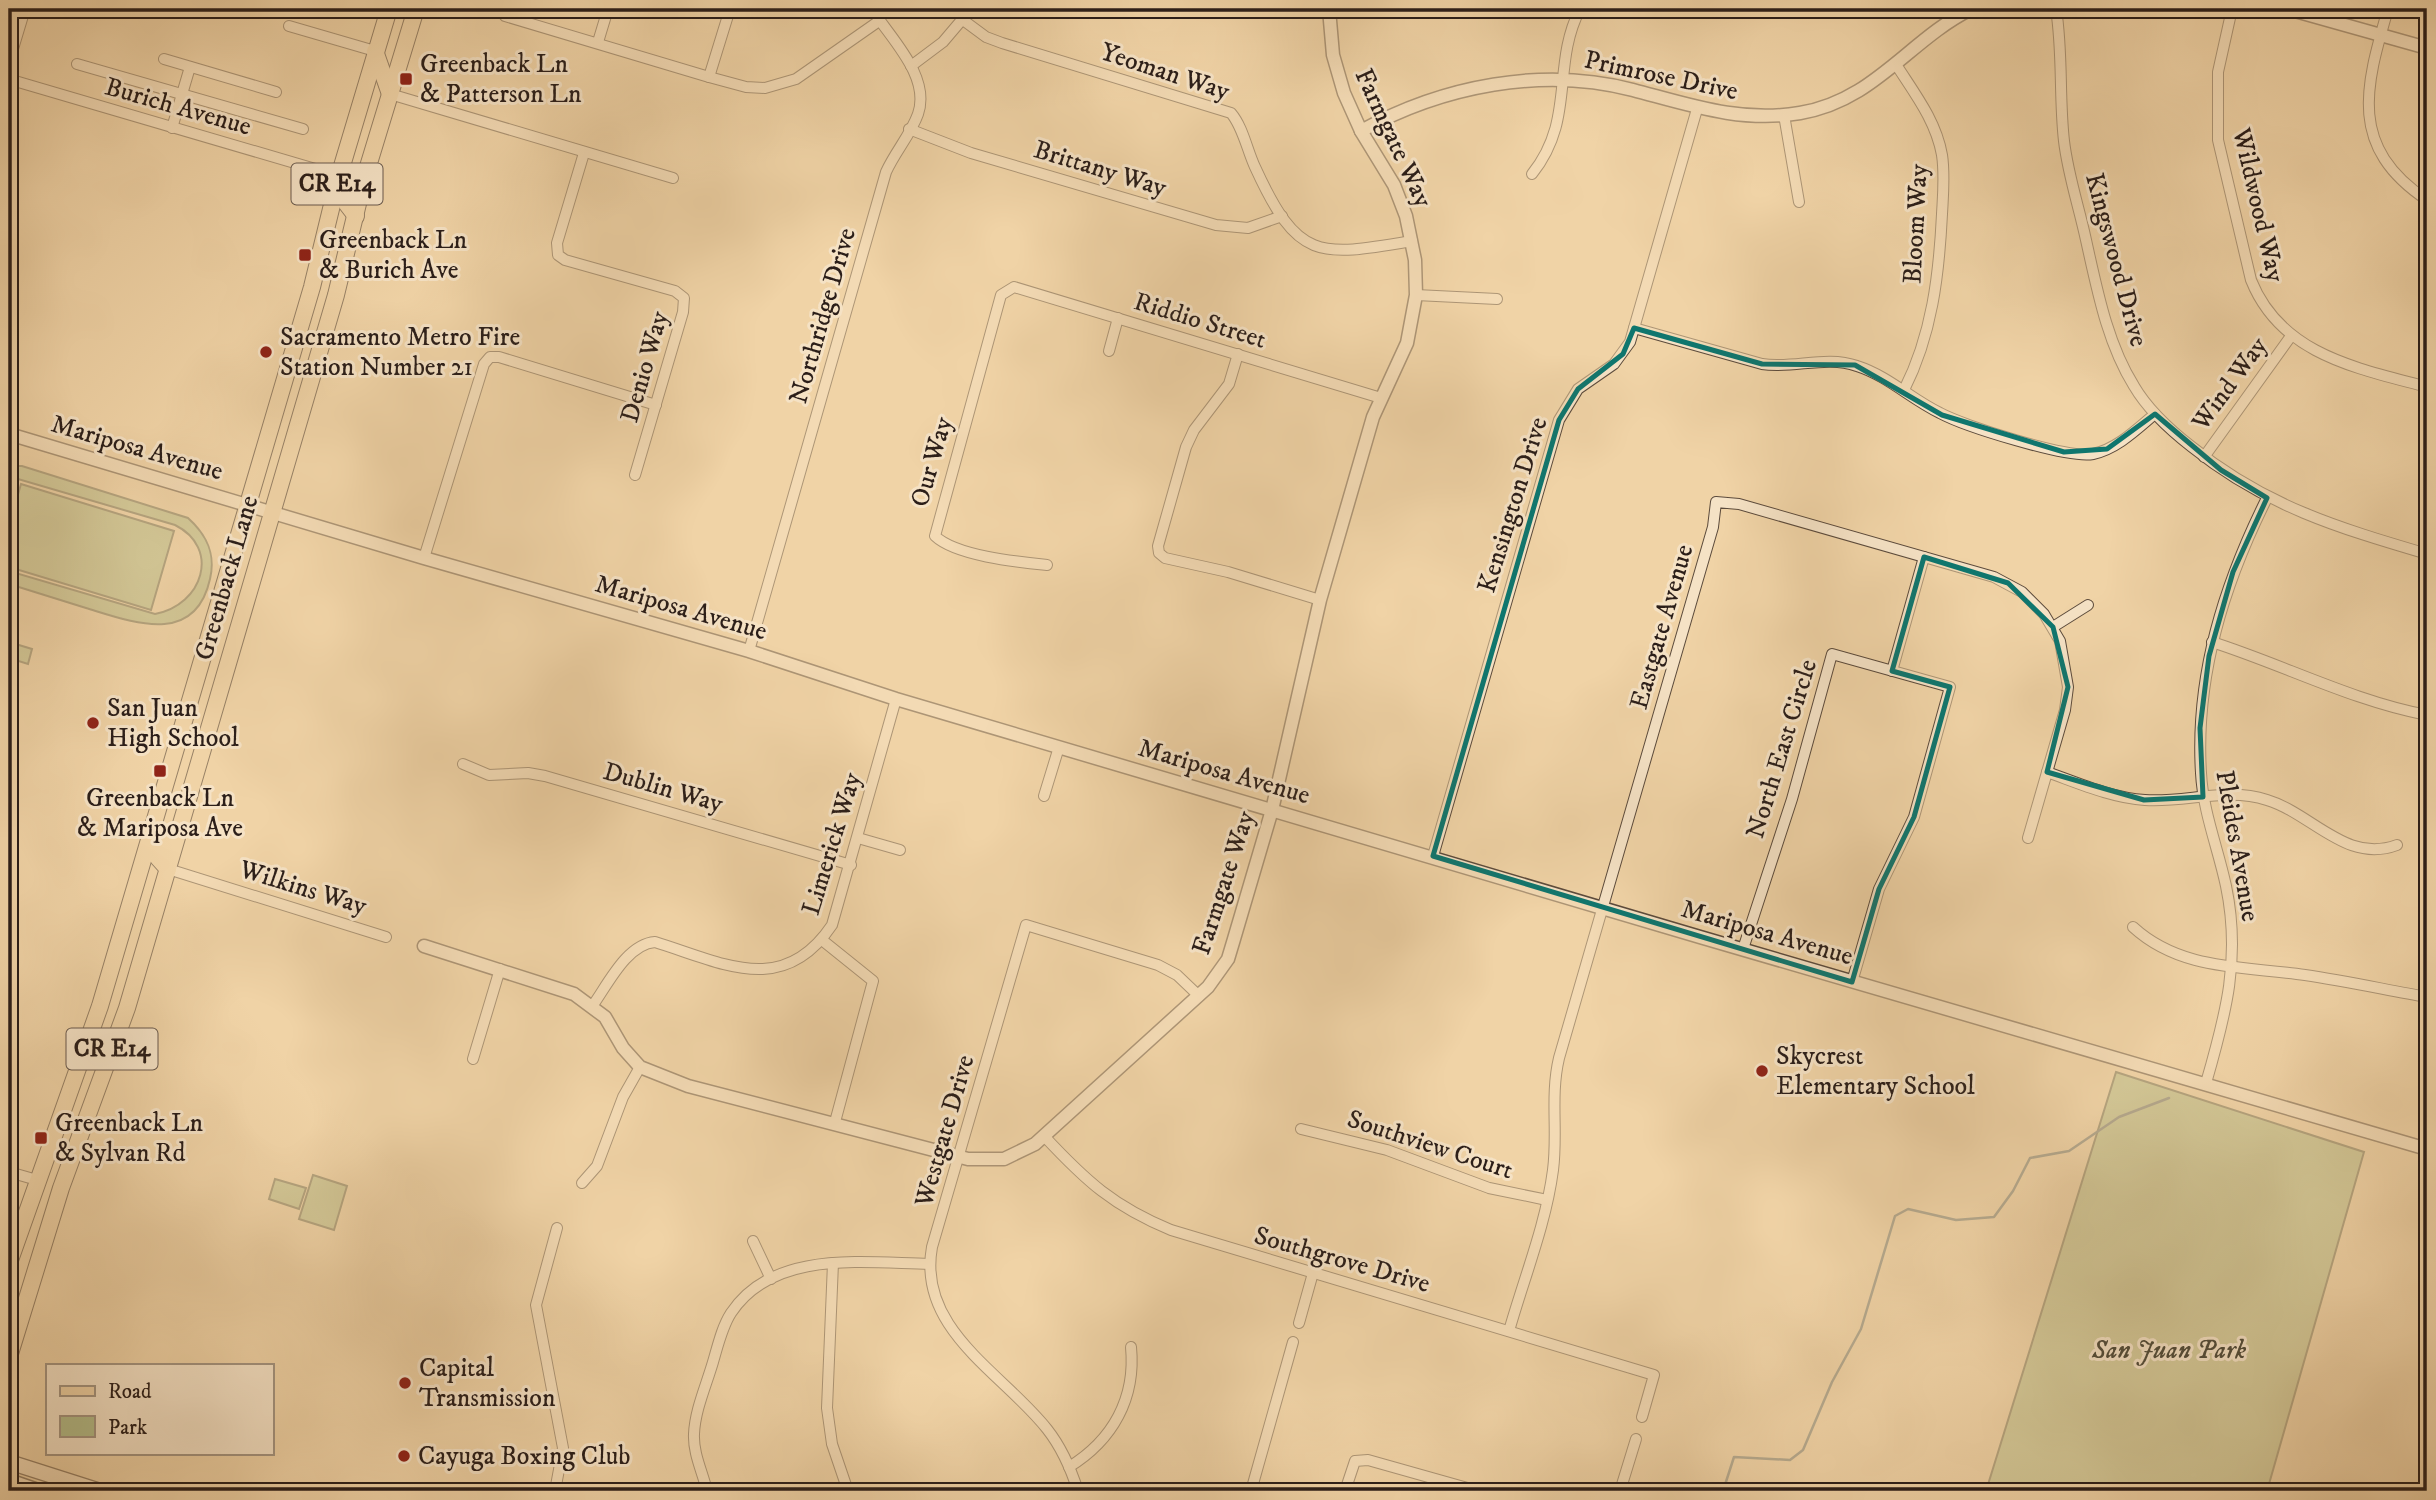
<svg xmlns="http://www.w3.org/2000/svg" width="2436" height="1500" font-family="'IM FELL DW Pica',serif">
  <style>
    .green { fill: #b4be8b; stroke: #706e52; stroke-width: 2 }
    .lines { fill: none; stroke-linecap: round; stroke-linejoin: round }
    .stream { stroke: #707974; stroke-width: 2.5 }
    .minor-casing { stroke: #5c4b3c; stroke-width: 12 }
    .tertiary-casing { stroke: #5c4b3c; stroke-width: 15 }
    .secondary-casing { stroke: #2b1e19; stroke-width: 17 }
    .primary-casing { stroke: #2b1e19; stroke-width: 18 }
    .minor { stroke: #f5e2c5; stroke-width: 10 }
    .tertiary { stroke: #f5e2c5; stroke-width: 12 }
    .secondary { stroke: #f5e2c5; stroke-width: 14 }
    .primary { stroke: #f0d3a6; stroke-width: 16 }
    .marked { fill: none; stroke: #0f766e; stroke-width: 5; stroke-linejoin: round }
    .poi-dot { fill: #8f2418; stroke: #f5e2c5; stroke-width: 2.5 }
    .labels { text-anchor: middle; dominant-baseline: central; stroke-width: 6; stroke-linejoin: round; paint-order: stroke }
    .shield { fill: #f5e2c5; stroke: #68594d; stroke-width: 2 }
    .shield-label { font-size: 24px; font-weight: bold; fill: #2b1e19 }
    .poi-label { font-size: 26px; fill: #2b1e19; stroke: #f5e2c5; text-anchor: start }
    .street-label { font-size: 26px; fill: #2b1e19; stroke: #f5e2c5 }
    .park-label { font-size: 26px; font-style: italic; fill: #544e3b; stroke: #f5e2c5 }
  </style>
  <rect width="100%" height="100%" fill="#f0d3a6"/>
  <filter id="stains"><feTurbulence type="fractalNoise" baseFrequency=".00286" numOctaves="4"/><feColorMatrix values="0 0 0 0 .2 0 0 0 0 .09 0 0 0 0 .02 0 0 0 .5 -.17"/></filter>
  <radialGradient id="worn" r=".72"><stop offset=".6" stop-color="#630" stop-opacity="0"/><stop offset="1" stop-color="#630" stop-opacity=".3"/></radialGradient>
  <g class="green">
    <path d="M9 466H22L188 518C207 535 216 554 210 579 195 647 132 622 86 608 60 600 34 592 9 584V571L155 614C203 605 221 548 175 525L18 479H9Z"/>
    <path d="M21 484 174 531 151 610 9 567V526Z"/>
    <path d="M9 642 32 649 28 664 9 658Z"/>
    <path d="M2116 1072 2364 1152 2267 1491H1986Z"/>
    <path d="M313 1175 347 1186 334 1230 299 1219Z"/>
    <path d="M275 1179 306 1188 299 1209 269 1199Z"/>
  </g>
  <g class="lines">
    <path class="stream" d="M1723 1491 1734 1457 1790 1460 1803 1450 1832 1382 1861 1329 1895 1216 1908 1209 1956 1220 1994 1217 2013 1191 2030 1158 2069 1151 2119 1117 2169 1098"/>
    <defs>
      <g id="minor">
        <path d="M499 9 505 16 709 77 746 87 765 88 796 79 879 21"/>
        <path d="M2056 9C2063 53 2059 97 2064 141 2068 175 2079 207 2086 240 2097 289 2107 343 2134 386 2148 410 2170 430 2192 447 2265 506 2339 528 2427 554"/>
        <path d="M2232 9 2218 72V140L2251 280C2281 355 2357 368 2427 387"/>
        <path d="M2388 9C2365 88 2348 147 2427 200"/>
        <path d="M963 20 986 37 1002 43 1231 113C1243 127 1247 150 1255 167 1298 261 1318 257 1412 241"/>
        <path d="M289 26 375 51"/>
        <path d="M598 42 608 9"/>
        <path d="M164 59 276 92"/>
        <path d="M9 62 25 9"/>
        <path d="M77 64 303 129"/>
        <path d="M911 66 943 42 971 9"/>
        <path d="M1897 66C1915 94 1936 121 1942 155 1945 175 1943 195 1942 214 1939 275 1932 335 1904 390"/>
        <path d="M9 72 15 81 339 176"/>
        <path d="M709 77 730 9"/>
        <path d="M390 94 673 178"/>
        <path d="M9 113V124"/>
        <path d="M1784 115 1799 202"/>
        <path d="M172 128 190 67"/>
        <path d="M909 129 971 153 1216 225 1248 228 1282 216"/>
        <path d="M584 153 557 243 558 255 565 260 675 291 684 298 683 312 635 475"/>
        <path d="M1532 174C1576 119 1551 66 1580 9"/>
        <path d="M1416 295 1497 299"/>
        <path d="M1634 328 1762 364C1794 369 1826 355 1857 366 1888 376 1911 399 1940 413 1964 426 2068 459 2093 454 2117 449 2137 429 2155 414"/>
        <path d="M1109 351 1118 318"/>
        <path d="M1238 354 1229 384 1194 430 1186 447 1158 546 1159 553 1165 558 1228 572 1320 600"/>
        <path d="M2204 457 2291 336"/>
        <path d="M424 558 484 364 490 357H499L656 405"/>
        <path d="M1047 565C1018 562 956 556 935 536L1001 295 1014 287 1381 398"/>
        <path d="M2053 627 2088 605"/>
        <path d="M2212 642C2284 665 2353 701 2427 715"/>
        <path d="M749 651 886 172C895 152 911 134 918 114 931 76 890 38 872 9"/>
        <path d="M1892 671 1924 557"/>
        <path d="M463 764 489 775 528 773 545 776 851 865"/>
        <path d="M2047 772C2078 783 2112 798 2145 800 2185 803 2227 787 2267 800 2313 814 2346 864 2397 845"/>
        <path d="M1044 796 1059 747"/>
        <path d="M858 838 900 850"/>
        <path d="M1433 856 1559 420 1578 389 1614 364 1630 342 1697 109"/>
        <path d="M168 869 386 937"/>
        <path d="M2133 927C2181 971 2244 966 2305 975 2346 981 2387 990 2427 997"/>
        <path d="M822 940 873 981 835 1122"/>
        <path d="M1743 949 1792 799 1832 654 1950 687 1914 817 1879 889 1852 982"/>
        <path d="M593 1005C608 984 627 944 655 942 723 963 783 998 832 925L896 699"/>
        <path d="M473 1059 500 969"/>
        <path d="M2206 1083C2226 1014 2241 958 2226 886 2218 848 2203 812 2201 773 2195 676 2224 584 2267 498"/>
        <path d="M1301 1129 1387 1150 1489 1188 1547 1200"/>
        <path d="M1044 1136C1086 1181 1113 1206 1171 1230L1654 1375 1642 1417"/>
        <path d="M9 1172 37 1180"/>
        <path d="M582 1183 597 1166 623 1097 640 1067"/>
        <path d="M753 1241 771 1279"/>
        <path d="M833 1263 827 1408 832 1444 848 1491"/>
        <path d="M1299 1323 1313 1273"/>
        <path d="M1509 1331C1524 1278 1546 1224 1553 1170 1558 1132 1550 1096 1559 1058L1713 527 1716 502 1739 504 1994 577 2022 592 2044 614 2060 641 2068 687 2065 710 2028 838"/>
        <path d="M1069 1467C1113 1440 1136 1398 1131 1347"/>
        <path d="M555 1491 563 1448 536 1305 557 1228"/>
        <path d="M707 1491C703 1473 693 1454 694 1434 695 1410 706 1386 713 1362 718 1345 722 1327 731 1313 773 1249 865 1263 929 1264"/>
        <path d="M1078 1491C1071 1469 1062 1448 1047 1429 1003 1373 917 1330 932 1247L1026 925 1158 965 1177 975 1199 996"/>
        <path d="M1251 1491 1293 1342"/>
        <path d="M1345 1491 1355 1461 1368 1460 1478 1491"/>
        <path d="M1620 1491 1636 1439"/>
      </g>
      <g id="tertiary">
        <path d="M2288 9 2427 48"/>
        <path d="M1361 131C1442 86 1543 66 1633 90 1690 105 1741 123 1800 113 1874 101 1909 40 1971 9"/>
        <path d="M9 434 424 558 749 651 896 699 1700 937 2427 1149"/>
        <path d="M424 946 574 994 605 1017 623 1048 640 1067 688 1086 968 1159H1004L1035 1144 1208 987 1228 959 1234 939 1272 810 1320 600 1373 417 1407 343 1416 295 1415 260 1406 216 1394 185 1361 131 1344 93 1333 55 1329 9"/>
      </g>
      <g id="secondary">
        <path d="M9 1462 100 1491"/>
        <path d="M9 1481 38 1491"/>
      </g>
      <g id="primary">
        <path d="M375 51 390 94"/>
        <path d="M339 176 348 185 346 203 356 216"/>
        <path d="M153 828 162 842 158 858 168 869"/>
        <path d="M9 1263 100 1006 312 287 339 176 389 9"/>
        <path d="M9 1357 61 1188 127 1008 336 295 363 183 416 9"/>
      </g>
    </defs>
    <use href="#minor" class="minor-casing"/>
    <use href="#tertiary" class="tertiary-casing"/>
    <use href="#secondary" class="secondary-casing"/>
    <use href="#primary" class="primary-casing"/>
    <use href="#minor" class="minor"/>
    <use href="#tertiary" class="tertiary"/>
    <use href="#secondary" class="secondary"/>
    <use href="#primary" class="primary"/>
  </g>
  <path d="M0 0H2436V1500H0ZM1634 328 1762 364 1855 365 1942 415 2064 452 2107 449 2155 414 2221 470 2267 498 2233 572 2209 656 2200 728 2203 797 2144 800 2047 772 2068 687 2053 627 2008 583 1924 557 1892 671 1950 687 1914 817 1879 889 1852 982 1433 856 1559 420 1578 389 1623 354Z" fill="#f0d3a6" fill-opacity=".55" fill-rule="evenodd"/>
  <path class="marked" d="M1634 328 1762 364 1855 365 1942 415 2064 452 2107 449 2155 414 2221 470 2267 498 2233 572 2209 656 2200 728 2203 797 2144 800 2047 772 2068 687 2053 627 2008 583 1924 557 1892 671 1950 687 1914 817 1879 889 1852 982 1433 856 1559 420 1578 389 1623 354Z"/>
  <g class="poi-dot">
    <rect x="399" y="72" width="14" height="14" rx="3.5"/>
    <rect x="298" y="248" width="14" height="14" rx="3.5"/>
    <circle cx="266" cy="352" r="7"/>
    <circle cx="93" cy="723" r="7"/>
    <rect x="153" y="764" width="14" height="14" rx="3.5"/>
    <circle cx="1762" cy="1071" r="7"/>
    <rect x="34" y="1131" width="14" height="14" rx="3.5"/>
    <circle cx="405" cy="1383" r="7"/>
    <circle cx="404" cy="1456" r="7"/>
  </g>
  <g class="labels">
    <g class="shield">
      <rect x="291.5" y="163.5" width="91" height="41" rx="5"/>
      <rect x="66.5" y="1028.5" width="91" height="41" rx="5"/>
    </g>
    <g class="shield-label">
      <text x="337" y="184">CR E14</text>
      <text x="112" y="1049">CR E14</text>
    </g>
    <g class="poi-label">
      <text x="420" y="64">Greenback Ln<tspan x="420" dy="30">&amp; Patterson Ln</tspan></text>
      <text x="319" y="240">Greenback Ln<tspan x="319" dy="30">&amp; Burich Ave</tspan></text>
      <text x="280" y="337">Sacramento Metro Fire<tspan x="280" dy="30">Station Number 21</tspan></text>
      <text x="107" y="708">San Juan<tspan x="107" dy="30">High School</tspan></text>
      <text x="160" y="798" text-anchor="middle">Greenback Ln<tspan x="160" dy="30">&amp; Mariposa Ave</tspan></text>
      <text x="1776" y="1056">Skycrest<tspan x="1776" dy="30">Elementary School</tspan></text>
      <text x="55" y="1123">Greenback Ln<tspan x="55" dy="30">&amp; Sylvan Rd</tspan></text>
      <text x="419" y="1368">Capital<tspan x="419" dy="30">Transmission</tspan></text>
      <text x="418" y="1456">Cayuga Boxing Club</text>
    </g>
    <g class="street-label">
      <text transform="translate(1165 72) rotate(18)">Yeoman Way</text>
      <text transform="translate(1661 76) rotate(12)">Primrose Drive</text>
      <text transform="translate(178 107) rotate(16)">Burich Avenue</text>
      <text transform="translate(1393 138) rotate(65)">Farmgate Way</text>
      <text transform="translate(1100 169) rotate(17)">Brittany Way</text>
      <text transform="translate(2258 205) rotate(77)">Wildwood Way</text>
      <text transform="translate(1916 224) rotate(-87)">Bloom Way</text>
      <text transform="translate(2116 260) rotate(75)">Kingswood Drive</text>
      <text transform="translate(823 316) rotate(-74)">Northridge Drive</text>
      <text transform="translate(1200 321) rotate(17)">Riddio Street</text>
      <text transform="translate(645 367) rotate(-74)">Denio Way</text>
      <text transform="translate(2230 384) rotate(-54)">Wind Way</text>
      <text transform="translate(137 448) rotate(16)">Mariposa Avenue</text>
      <text transform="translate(932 462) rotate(-74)">Our Way</text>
      <text transform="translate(1513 505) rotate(-73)">Kensington Drive</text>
      <text transform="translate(227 578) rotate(-74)">Greenback Lane</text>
      <text transform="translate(681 608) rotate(16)">Mariposa Avenue</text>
      <text transform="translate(1662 627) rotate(-74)">Eastgate Avenue</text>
      <text transform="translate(1782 749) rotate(-73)">North East Circle</text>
      <text transform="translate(1224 772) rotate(16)">Mariposa Avenue</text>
      <text transform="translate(663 788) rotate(16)">Dublin Way</text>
      <text transform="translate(832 844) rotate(-73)">Limerick Way</text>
      <text transform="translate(2237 846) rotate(80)">Pleides Avenue</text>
      <text transform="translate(1224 883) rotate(-72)">Farmgate Way</text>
      <text transform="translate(303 888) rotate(17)">Wilkins Way</text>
      <text transform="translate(1767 933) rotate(16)">Mariposa Avenue</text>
      <text transform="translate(945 1131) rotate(-74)">Westgate Drive</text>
      <text transform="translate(1430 1145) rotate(18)">Southview Court</text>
      <text transform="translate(1342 1260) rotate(16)">Southgrove Drive</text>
    </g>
    <g class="park-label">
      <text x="2169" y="1350">San Juan Park</text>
    </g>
  </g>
  <rect width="2436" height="1500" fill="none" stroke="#f0d3a6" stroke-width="35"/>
  <rect x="10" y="10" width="2415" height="1479" fill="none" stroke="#2b1e19" stroke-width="3.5"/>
  <rect x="18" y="18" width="2401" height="1465" fill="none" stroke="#2b1e19" stroke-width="2"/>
  <rect x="46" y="1364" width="228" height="91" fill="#f5e2c5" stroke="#a49480" stroke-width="2"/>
  <rect x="60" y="1386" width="35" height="10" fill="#f0d3a6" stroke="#a49480" stroke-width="2"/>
  <text x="108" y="1398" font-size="21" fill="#2b1e19">Road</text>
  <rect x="60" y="1416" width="35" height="21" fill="#b4be8b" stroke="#a49480" stroke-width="2"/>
  <text x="108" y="1434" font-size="21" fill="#2b1e19">Park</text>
  <rect width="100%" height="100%" filter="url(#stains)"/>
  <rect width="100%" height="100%" fill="url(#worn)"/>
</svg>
